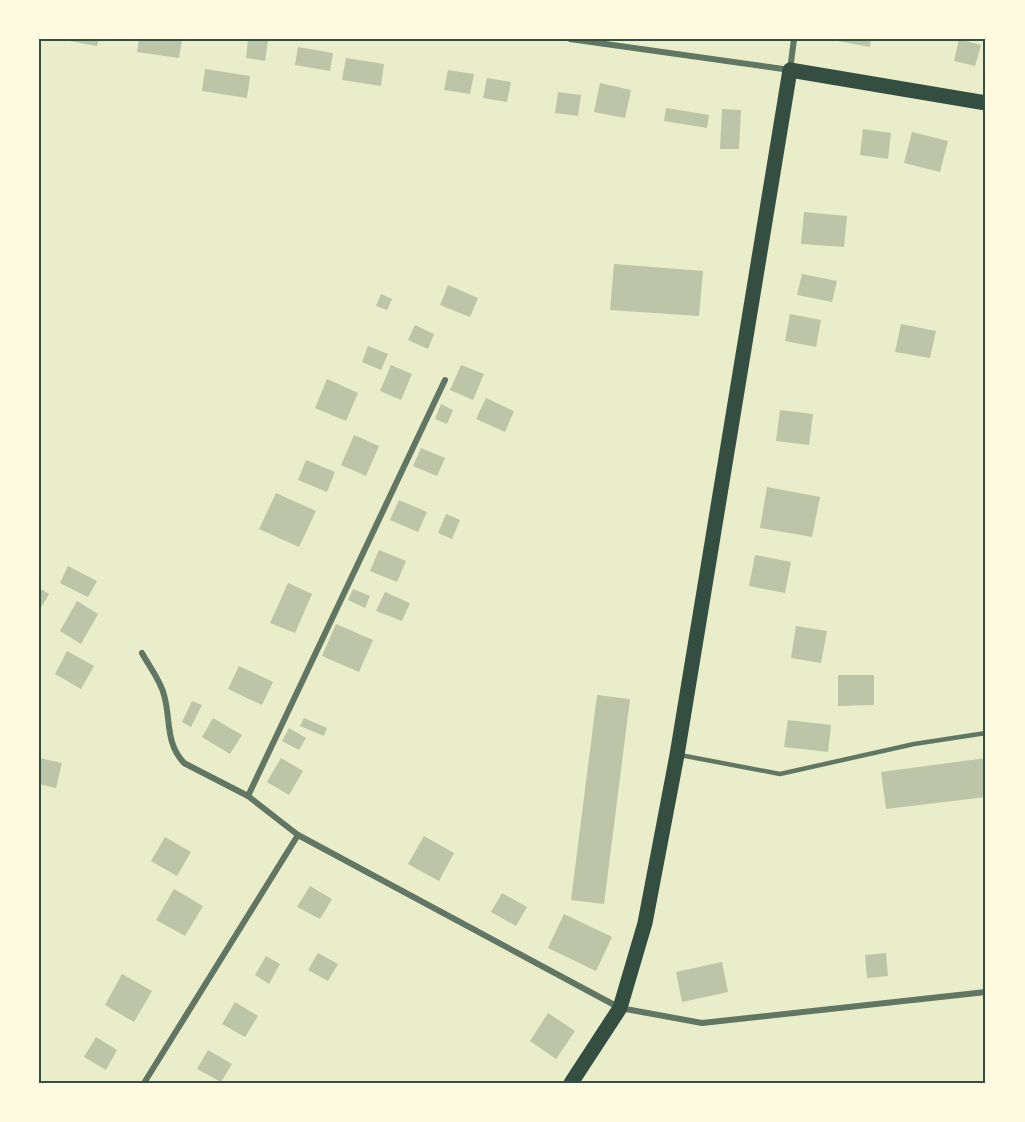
<svg xmlns="http://www.w3.org/2000/svg" width="1025" height="1122" font-family="Lato,sans-serif">
  <style>
    .building { fill: #bcc5a7 }
    .lines { fill: none; stroke-linecap: round; stroke-linejoin: round }
    .service { stroke: #617663; stroke-width: 4.5 }
    .minor { stroke: #617663; stroke-width: 6 }
    .primary { stroke: #344e41; stroke-width: 15 }
    .neatline { fill: none; stroke: #344e41; stroke-width: 2 }
  </style>
  <rect width="100%" height="100%" fill="#e9edc9"/>
  <g class="building">
    <path d="M59 39H99L97 46Z"/>
    <path d="M139 39H182L179 58 137 52Z"/>
    <path d="M248 39 268 40 265 61 246 58Z"/>
    <path d="M827 39H871L870 47Z"/>
    <path d="M959 39 981 45 975 66 954 61Z"/>
    <path d="M298 47 333 53 330 71 295 65Z"/>
    <path d="M346 58 384 64 381 86 342 80Z"/>
    <path d="M205 69 250 76 247 98 202 91Z"/>
    <path d="M448 70 474 74 470 94 444 90Z"/>
    <path d="M487 78 511 82 507 102 483 98Z"/>
    <path d="M600 83 631 90 625 118 594 112Z"/>
    <path d="M558 92 581 95 578 116 555 113Z"/>
    <path d="M666 108 709 115 707 128 664 121Z"/>
    <path d="M722 109 741 110 739 149H720Z"/>
    <path d="M863 129 891 133 888 159 860 155Z"/>
    <path d="M912 132 948 141 940 172 904 163Z"/>
    <path d="M804 212 847 216 844 247 801 244Z"/>
    <path d="M614 264 703 271 699 316 610 310Z"/>
    <path d="M802 274 837 281 832 302 797 295Z"/>
    <path d="M448 285 478 298 470 317 440 305Z"/>
    <path d="M381 294 392 299 387 310 376 306Z"/>
    <path d="M790 314 821 320 816 347 785 341Z"/>
    <path d="M901 324 936 331 930 358 895 352Z"/>
    <path d="M415 325 434 334 428 349 408 340Z"/>
    <path d="M368 346 388 354 381 370 362 362Z"/>
    <path d="M391 365 412 374 401 400 380 391Z"/>
    <path d="M461 365 484 374 473 400 450 390Z"/>
    <path d="M327 379 358 393 346 421 315 408Z"/>
    <path d="M486 398 514 411 505 432 476 419Z"/>
    <path d="M441 404 453 410 447 424 435 419Z"/>
    <path d="M780 410 813 414 809 445 776 441Z"/>
    <path d="M354 435 379 446 366 476 341 465Z"/>
    <path d="M421 448 445 458 437 476 413 466Z"/>
    <path d="M306 460 335 472 327 492 298 480Z"/>
    <path d="M767 487 820 497 812 537 760 528Z"/>
    <path d="M276 493 316 511 299 547 259 529Z"/>
    <path d="M399 500 427 512 418 532 390 520Z"/>
    <path d="M446 514 460 520 452 539 438 533Z"/>
    <path d="M379 550 406 561 397 582 370 571Z"/>
    <path d="M755 555 791 562 785 593 749 586Z"/>
    <path d="M68 566 97 581 88 597 60 583Z"/>
    <path d="M288 583 312 594 295 633 270 623Z"/>
    <path d="M39 588 49 594 39 611Z"/>
    <path d="M353 589 370 596 365 608 348 600Z"/>
    <path d="M385 592 410 603 402 621 376 611Z"/>
    <path d="M77 601 98 614 81 644 60 631Z"/>
    <path d="M336 624 373 640 359 672 322 656Z"/>
    <path d="M796 626 827 631 821 663 791 658Z"/>
    <path d="M67 651 94 666 81 689 55 674Z"/>
    <path d="M239 666 273 682 262 705 228 689Z"/>
    <path d="M838 675H874V705L838 706Z"/>
    <path d="M597 695 630 699 604 904 571 900Z"/>
    <path d="M192 701 202 705 191 727 182 722Z"/>
    <path d="M213 718 242 735 230 754 202 737Z"/>
    <path d="M304 718 327 728 324 736 300 726Z"/>
    <path d="M788 720 831 725 828 752 784 747Z"/>
    <path d="M289 728 306 738 299 750 282 741Z"/>
    <path d="M39 758 62 763 56 788 39 784Z"/>
    <path d="M281 758 303 771 289 795 267 782Z"/>
    <path d="M986 758V797L886 809 881 772Z"/>
    <path d="M424 836 454 853 439 881 408 864Z"/>
    <path d="M165 837 191 852 177 876 151 861Z"/>
    <path d="M310 886 332 899 320 919 297 907Z"/>
    <path d="M174 889 203 906 185 936 156 920Z"/>
    <path d="M502 893 527 907 516 926 491 912Z"/>
    <path d="M564 914 612 937 596 971 548 948Z"/>
    <path d="M318 953 338 964 328 981 308 970Z"/>
    <path d="M886 953 888 976 867 978 865 955Z"/>
    <path d="M266 956 280 964 269 984 255 975Z"/>
    <path d="M722 962 728 992 682 1002 676 972Z"/>
    <path d="M122 974 152 991 134 1022 105 1005Z"/>
    <path d="M235 1002 258 1016 245 1037 222 1024Z"/>
    <path d="M548 1013 575 1031 556 1059 530 1041Z"/>
    <path d="M96 1037 117 1050 106 1070 84 1057Z"/>
    <path d="M208 1050 232 1064 221 1082 197 1069Z"/>
  </g>
  <g class="lines">
    <path class="service" d="M680 755 780 774 914 744 986 733"/>
    <g class="minor">
      <path d="M570 39 790 70 794 39"/>
      <path d="M142 653C149 666 161 681 164 695 171 719 165 743 184 763L248 796 298 835 620 1008 702 1023 986 992"/>
      <path d="M248 796 445 380"/>
      <path d="M144 1083 298 835"/>
    </g>
    <path class="primary" d="M571 1083 620 1008 645 923 677 755 790 70 986 103"/>
  </g>
  <rect width="1025" height="1122" fill="none" stroke="#fefae0" stroke-width="81"/>
  <rect x="40" y="40" width="944" height="1042" class="neatline"/>
</svg>
